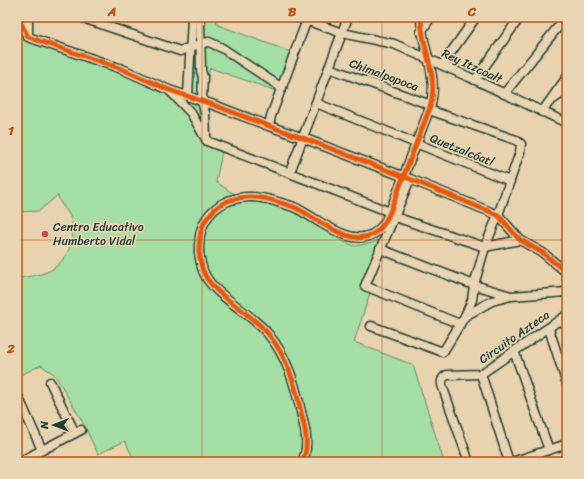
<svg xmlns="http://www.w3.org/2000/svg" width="584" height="479" font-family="Sriracha,sans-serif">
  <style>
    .green { fill: #a5dea4; stroke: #628e6c }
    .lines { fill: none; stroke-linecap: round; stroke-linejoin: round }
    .minor-casing { stroke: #1f3d34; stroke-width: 11 }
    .minor { stroke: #e9d5b3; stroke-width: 8 }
    .cycleway-casing { stroke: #e9d5b3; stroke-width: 8 }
    .cycleway { stroke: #e8590c; stroke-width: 5 }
    .grid { fill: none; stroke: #c05314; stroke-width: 1; stroke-opacity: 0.55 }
    .poi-dot { fill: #d1495b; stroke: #e9d5b3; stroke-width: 1.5 }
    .labels { text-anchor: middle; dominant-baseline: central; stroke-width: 3.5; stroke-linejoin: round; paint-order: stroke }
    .street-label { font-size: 12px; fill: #1f3d34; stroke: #e9d5b3 }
    .poi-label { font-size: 12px; fill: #1f3d34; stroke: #e9d5b3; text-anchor: start }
    .neatline { fill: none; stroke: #c05314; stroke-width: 1.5 }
    .grid-label { font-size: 13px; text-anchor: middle; font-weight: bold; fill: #c05314 }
  </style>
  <rect width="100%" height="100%" fill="#e8d3ae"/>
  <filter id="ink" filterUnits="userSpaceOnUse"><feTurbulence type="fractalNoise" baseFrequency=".025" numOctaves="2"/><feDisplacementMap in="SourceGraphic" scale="8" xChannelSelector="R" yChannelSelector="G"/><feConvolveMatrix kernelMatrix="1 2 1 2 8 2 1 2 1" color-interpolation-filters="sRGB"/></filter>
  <g filter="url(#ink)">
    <path class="green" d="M17 17H29V36L128 66 156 80 184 91 191 17H215L218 25 296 54 282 93 210 68 201 99 202 127 207 146 222 152 216 182 231 192 252 201 274 205 291 211 313 222 342 241 355 246 372 243 383 237 366 272 362 288 370 293 354 342 413 365 444 462H135L125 441 98 454 81 419 55 375 41 365 23 374H17V279C27 276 38 276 47 272 67 263 77 239 71 219 68 209 59 205 58 195L39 211 17 212Z"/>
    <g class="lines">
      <defs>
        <g id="minor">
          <path d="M18 17 28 37 122 69 169 90 211 104 269 126 303 138 410 179 498 215 520 240 543 253 566 272 567 278"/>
          <path d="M28 17V34"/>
          <path d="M80 17 180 51 202 43 209 42 222 48 282 88"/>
          <path d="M200 17 201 71 203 77 202 101 205 113 206 136"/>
          <path d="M297 17 342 33 394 44 469 77 567 123"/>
          <path d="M421 32 431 17"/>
          <path d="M442 65 476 17"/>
          <path d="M329 68 431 105"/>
          <path d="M475 80 520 17"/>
          <path d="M170 91 191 113 207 141 390 212"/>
          <path d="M504 94 566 17"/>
          <path d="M188 96 192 17"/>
          <path d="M552 100 567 90"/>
          <path d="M316 103 510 181"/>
          <path d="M542 112 567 77"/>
          <path d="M269 126 271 116 308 17"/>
          <path d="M290 172 348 17"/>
          <path d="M410 179 365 286 460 324"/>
          <path d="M395 217 485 247 520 240"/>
          <path d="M380 249 474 285 511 296"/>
          <path d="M465 316 492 301 511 296 567 292"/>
          <path d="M560 320 567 325"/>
          <path d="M371 326 443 352 465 316 472 300 474 285 485 247 498 215 520 152 521 144 516 140 429 110"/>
          <path d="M549 329 567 384"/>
          <path d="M514 351 549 450"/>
          <path d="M481 374 509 462"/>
          <path d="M50 382 75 433"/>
          <path d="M17 394 42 450"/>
          <path d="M19 462 81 430"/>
          <path d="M104 462 107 461"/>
          <path d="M302 462C310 447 305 427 301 412 295 384 287 357 269 335 253 314 215 296 205 275 201 268 200 260 199 252 199 245 199 235 202 228 206 216 216 206 228 201 246 194 263 197 281 203 287 205 293 206 298 209 321 221 360 256 383 225 386 221 388 216 390 212L429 110C441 77 421 50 421 17"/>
          <path d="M469 462 443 388C441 383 441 378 447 375L481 374 567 315"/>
          <path d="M512 462 567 444"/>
        </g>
      </defs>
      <use href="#minor" class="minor-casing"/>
      <use href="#minor" class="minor"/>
      <defs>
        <g id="cycleway">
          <path d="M18 17 28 37 122 69 169 90 211 104 269 126 303 138 410 179 498 215 520 240 543 253 566 272 567 278"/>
          <path d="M302 462C310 447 305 427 301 412 295 384 287 357 269 335 253 314 215 296 205 275 201 268 200 260 199 252 199 245 199 235 202 228 206 216 216 206 228 201 246 194 263 197 281 203 287 205 293 206 298 209 321 221 360 256 383 225 386 221 388 216 390 212L429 110C441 77 421 50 421 17"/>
        </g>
      </defs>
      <use href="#cycleway" class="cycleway-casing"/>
      <use href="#cycleway" class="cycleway"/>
    </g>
  </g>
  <path class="grid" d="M202 17V462M382 17V462M17 240H567"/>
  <circle class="poi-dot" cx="45" cy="234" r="4"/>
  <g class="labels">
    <g class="street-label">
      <text transform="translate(472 66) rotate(25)">Rey Itzcoalt</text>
      <text transform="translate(384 75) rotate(20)">Chimalpopoca</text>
      <text transform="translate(462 150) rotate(22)">Quetzalcóatl</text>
      <text transform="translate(514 337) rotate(-35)">Circuito Azteca</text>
    </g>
    <g class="poi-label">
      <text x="53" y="227">Centro Educativo<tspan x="53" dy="14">Humberto Vidal</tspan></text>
    </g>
  </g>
  <rect width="584" height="479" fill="none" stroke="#e9d5b3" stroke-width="44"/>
  <g transform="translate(54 425) rotate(270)" stroke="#e9d5b3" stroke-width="3" paint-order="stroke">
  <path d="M0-3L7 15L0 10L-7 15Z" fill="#1f3d34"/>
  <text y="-6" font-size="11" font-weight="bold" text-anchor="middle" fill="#1f3d34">N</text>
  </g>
  <rect x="22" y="22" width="540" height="435" class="neatline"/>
  <g class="grid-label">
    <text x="112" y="16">A</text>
    <text x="292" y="16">B</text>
    <text x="472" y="16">C</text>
    <text x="11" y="135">1</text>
    <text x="11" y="353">2</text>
  </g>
</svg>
